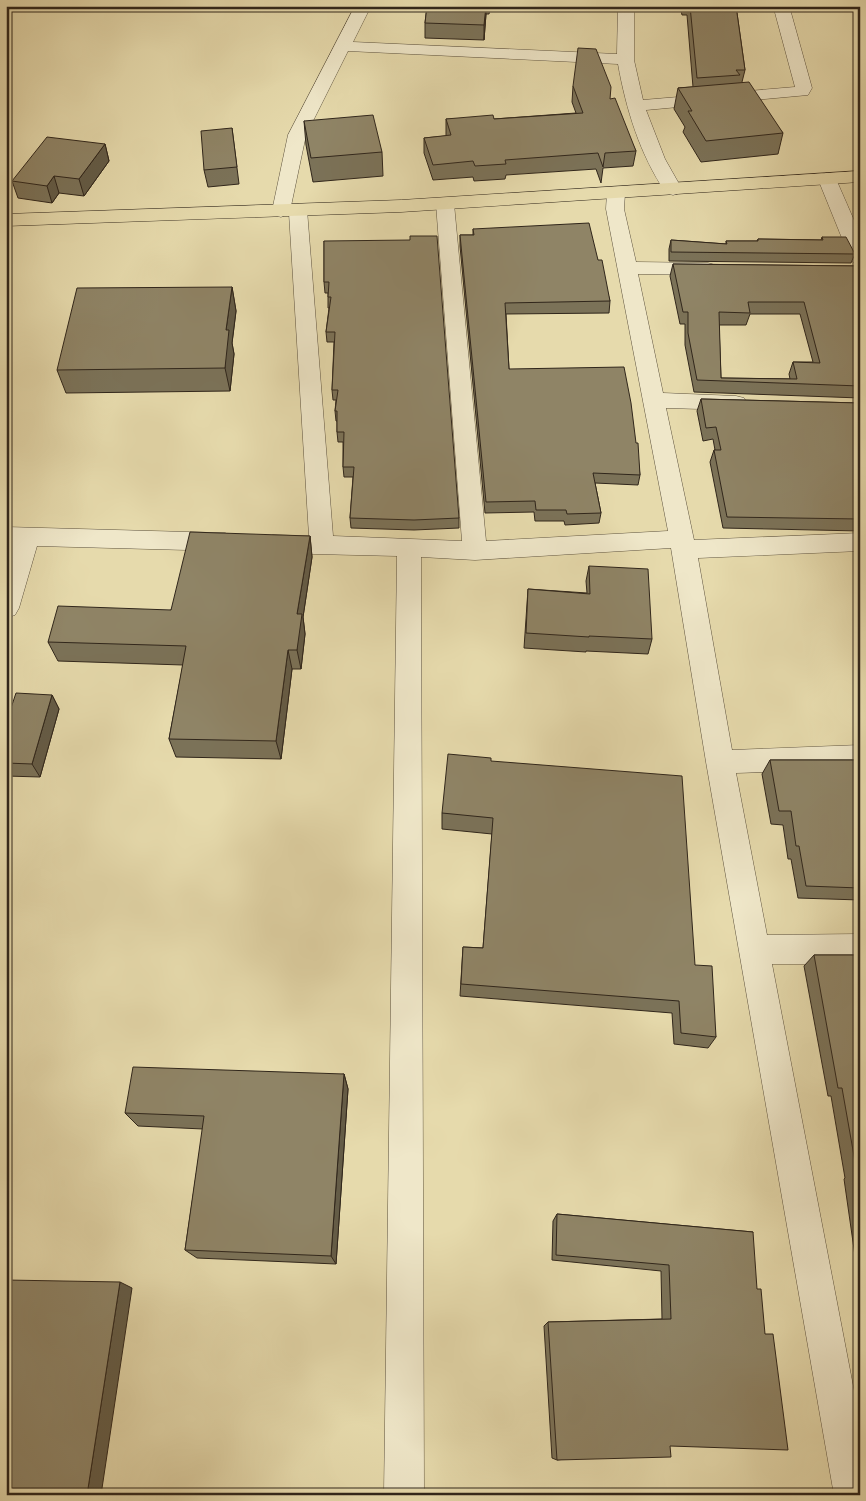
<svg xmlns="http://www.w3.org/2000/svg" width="866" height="1501" font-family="Cardo,serif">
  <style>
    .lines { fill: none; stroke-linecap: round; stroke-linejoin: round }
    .minor-casing { stroke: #5e533f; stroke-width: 1 }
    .major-casing { stroke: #30261b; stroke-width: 1 }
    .minor { fill: #efe7c9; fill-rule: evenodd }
    .major { fill: #e6daac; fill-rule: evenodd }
    .wall { fill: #7b7258; stroke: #30261b; fill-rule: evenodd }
    .shaded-wall { fill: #645c47; stroke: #30261b }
    .building { fill: #8f8466; stroke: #30261b; fill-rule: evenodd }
  </style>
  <rect width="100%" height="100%" fill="#e6daac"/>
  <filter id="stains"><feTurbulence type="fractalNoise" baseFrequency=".004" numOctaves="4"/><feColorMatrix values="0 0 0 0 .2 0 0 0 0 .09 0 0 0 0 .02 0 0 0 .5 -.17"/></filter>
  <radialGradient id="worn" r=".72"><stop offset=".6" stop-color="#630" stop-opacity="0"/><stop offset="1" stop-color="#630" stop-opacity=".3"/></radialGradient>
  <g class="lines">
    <defs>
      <g id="minor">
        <path d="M355 6H371L353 42 617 54 618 6H634V60L643 100 795 87 774 9 776 6H788L790 9 812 88 808 95 646 110 665 159 682 189 680 193 673 195 666 193C640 155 626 109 618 64L348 51 306 135 291 206 298 204 305 206 307 210 333 536 462 541 436 204 438 200 445 198 452 200 454 204 486 541 668 531 606 209 607 193 609 189 616 187 623 189 625 193 624 209 636 262 708 263 715 265 718 269 715 273 708 275 638 274 663 393 736 396 744 398 747 403 744 408 736 410 666 408 694 540 860 533V551L698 558 732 750 860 745V769L736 773 767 935 860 934V964H772L860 1422V1495H834L706 762 671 548 475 560 421 557 424 1495H384L397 556 273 553 264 550 261 544 264 538 273 535 309 536 289 213 281 217 274 215 272 211 288 135Z"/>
        <path d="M827 173 833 175 836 179 860 234V264L853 262 850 258 818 179 821 175Z"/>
        <path d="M6 527 225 533 234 536 237 542 234 548 225 551 37 546 19 608 15 615 6 618V566L12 545H6Z"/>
      </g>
      <path id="major" d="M860 171V182L401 212 6 226V214L401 200Z"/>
    </defs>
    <use href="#minor" class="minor-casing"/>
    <use href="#major" class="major-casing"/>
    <use href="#minor" class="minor"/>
    <use href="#major" class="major"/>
  </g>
  <g class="wall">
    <path d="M427 6H491L489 14H486L484 40 425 38V23Z"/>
    <path d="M680 6H736L745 70 742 82 783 133 778 154 701 162 683 132 685 127 674 109 678 88 693 87 687 15H682Z"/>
    <path d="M573 86 610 99 636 151 633 166 603 168 601 183 596 169 506 175 505 179 474 181 473 177 433 180 424 153V138L446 136V119H494L576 113 572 102Z"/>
    <path d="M304 121 382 152 383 176 313 182 306 145Z"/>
    <path d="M232 128 239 184 208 187 204 170Z"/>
    <path d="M105 144 109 161 84 196 59 193 52 203 18 198 12 181Z"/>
    <path d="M473 229 598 260 610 301 609 313 506 314 509 369 636 443 640 475 638 485 595 483 601 513 599 523 565 525 564 521H535L534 512 485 513 460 246V235H473Z"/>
    <path d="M822 237 855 254 851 263 669 261V249L671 240 726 244V241H757L758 239 821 240Z"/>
    <path d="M324 241 459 518V528L414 530 351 528 350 518 353 477H344L343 467V442H338L337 432V421H336L335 411 336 400H333L332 390 334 342H327L326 332 329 308H328V293H325L324 282Z"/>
    <path d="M673 264 860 266V398L694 392 685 345V324H680L670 276ZM750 314H800L813 362H793L789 374 790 379 721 378 719 325H746Z"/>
    <path d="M232 287 236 311 232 343 234 354 230 391 66 393 57 370Z"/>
    <path d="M701 399 860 403V531L723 528 710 462 714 450H715L713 439 703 441 697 411Z"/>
    <path d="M310 536 312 557 303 617 305 634 301 669H292L281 759 176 757 169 739 183 665 58 661 48 642 171 610Z"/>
    <path d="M589 566 652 639 648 654 586 651V652L524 648 527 604 528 589 587 593 586 581Z"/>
    <path d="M52 695 59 709 40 777 6 776V723Z"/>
    <path d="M770 760H860V900L798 898 791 859H788L783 825 771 824 762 774Z"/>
    <path d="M491 761 695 965 716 1037 708 1048 674 1044 672 1013 460 996 463 947 483 948 492 834 442 829V813Z"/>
    <path d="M814 955H860V1256H855L844 1179 845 1178 831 1096H828L804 966Z"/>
    <path d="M344 1074 348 1089 336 1264 197 1258 185 1250 203 1129 138 1126 125 1113Z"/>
    <path d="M557 1214 753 1232 670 1446 557 1460 552 1458 544 1326 548 1322 662 1319 661 1271 552 1260 553 1221Z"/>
  </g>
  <g class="shaded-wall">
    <path d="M486 6V14L484 40V25Z"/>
    <path d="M105 144 109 161 84 196 79 179Z"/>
    <path d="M54 176 59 193 52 203 47 186Z"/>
    <path d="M232 287 236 311 232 343 234 354 230 391 225 368 226 330Z"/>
    <path d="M310 536 312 557 303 617 305 634 301 669 297 650V614Z"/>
    <path d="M288 650 292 669 281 759 276 741Z"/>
    <path d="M52 695 59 709 40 777 32 764Z"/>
    <path d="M344 1074 348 1089 336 1264 331 1256Z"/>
    <path d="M120 1282 132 1288 101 1495H87Z"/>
  </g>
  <g class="building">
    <path d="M427 6H486L484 25 425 23Z"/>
    <path d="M690 6H736L745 70H736L740 75 697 78Z"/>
    <path d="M578 48 596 49 611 87 610 99 615 98 636 151 605 153 603 167 598 153 505 160 506 164 475 166 473 161 433 165 424 138 451 135 446 119 493 115 494 119 583 113 573 86Z"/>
    <path d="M749 82 783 133 706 141 688 111H692L678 88Z"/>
    <path d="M373 115 382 152 311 158 304 121Z"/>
    <path d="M232 128 237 167 204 170 201 131Z"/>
    <path d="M47 137 105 144 79 179 54 176 47 186 12 181Z"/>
    <path d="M589 223 598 260H602L610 301 505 303 509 369 624 367 631 403 636 443H638L640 475 593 473 601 513 567 514 566 510H536L535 501 486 502 460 235H474L473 229Z"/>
    <path d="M410 236H437L459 518 414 520 350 518 354 467H343L344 432H337V411H335L338 390H332L335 332H326L331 297H328L329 282H324V241L410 240Z"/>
    <path d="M822 237H846L855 254 671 252V240L727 244 726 241H758V239L823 240Z"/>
    <path d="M673 264 860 266V386L697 380 688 333V312H683ZM748 302H804L820 363 793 362 797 379 721 378 719 312 750 313Z"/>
    <path d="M232 287 226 330H229L225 368 57 370 77 288Z"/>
    <path d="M701 399 860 403V519L727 517 714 450H721L716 427 706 428Z"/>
    <path d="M190 532 310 536 297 614H302L297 650H288L276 741 169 739 186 646 48 642 58 606 171 610Z"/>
    <path d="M589 566 648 569 652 639 589 636V637L526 633 528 589 590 594Z"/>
    <path d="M16 693 52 695 32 764 6 763V723Z"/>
    <path d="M448 754 491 758V761L682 776 695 965 712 966 716 1037 681 1033 679 1001 461 984 463 947 483 948 493 818 442 813Z"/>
    <path d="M770 760H860V888L806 886 799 846H796L791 811H779Z"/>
    <path d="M814 955H860V1202L855 1173H857L842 1088H838Z"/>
    <path d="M133 1067 344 1074 331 1256 185 1250 204 1116 125 1113Z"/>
    <path d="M557 1214 753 1232 757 1289H761L765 1334H773L788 1450 670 1446 671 1457 557 1460 548 1322 671 1319 669 1265 556 1255Z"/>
    <path d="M6 1280 120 1282 87 1495H6Z"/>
  </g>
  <rect width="866" height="1501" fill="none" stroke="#e6daac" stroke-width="25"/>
  <rect x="8" y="8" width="851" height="1486" fill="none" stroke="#30261b" stroke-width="2.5"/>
  <rect x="12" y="12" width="841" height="1476" fill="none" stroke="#30261b"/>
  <rect width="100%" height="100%" filter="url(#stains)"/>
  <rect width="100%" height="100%" fill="url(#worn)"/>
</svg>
